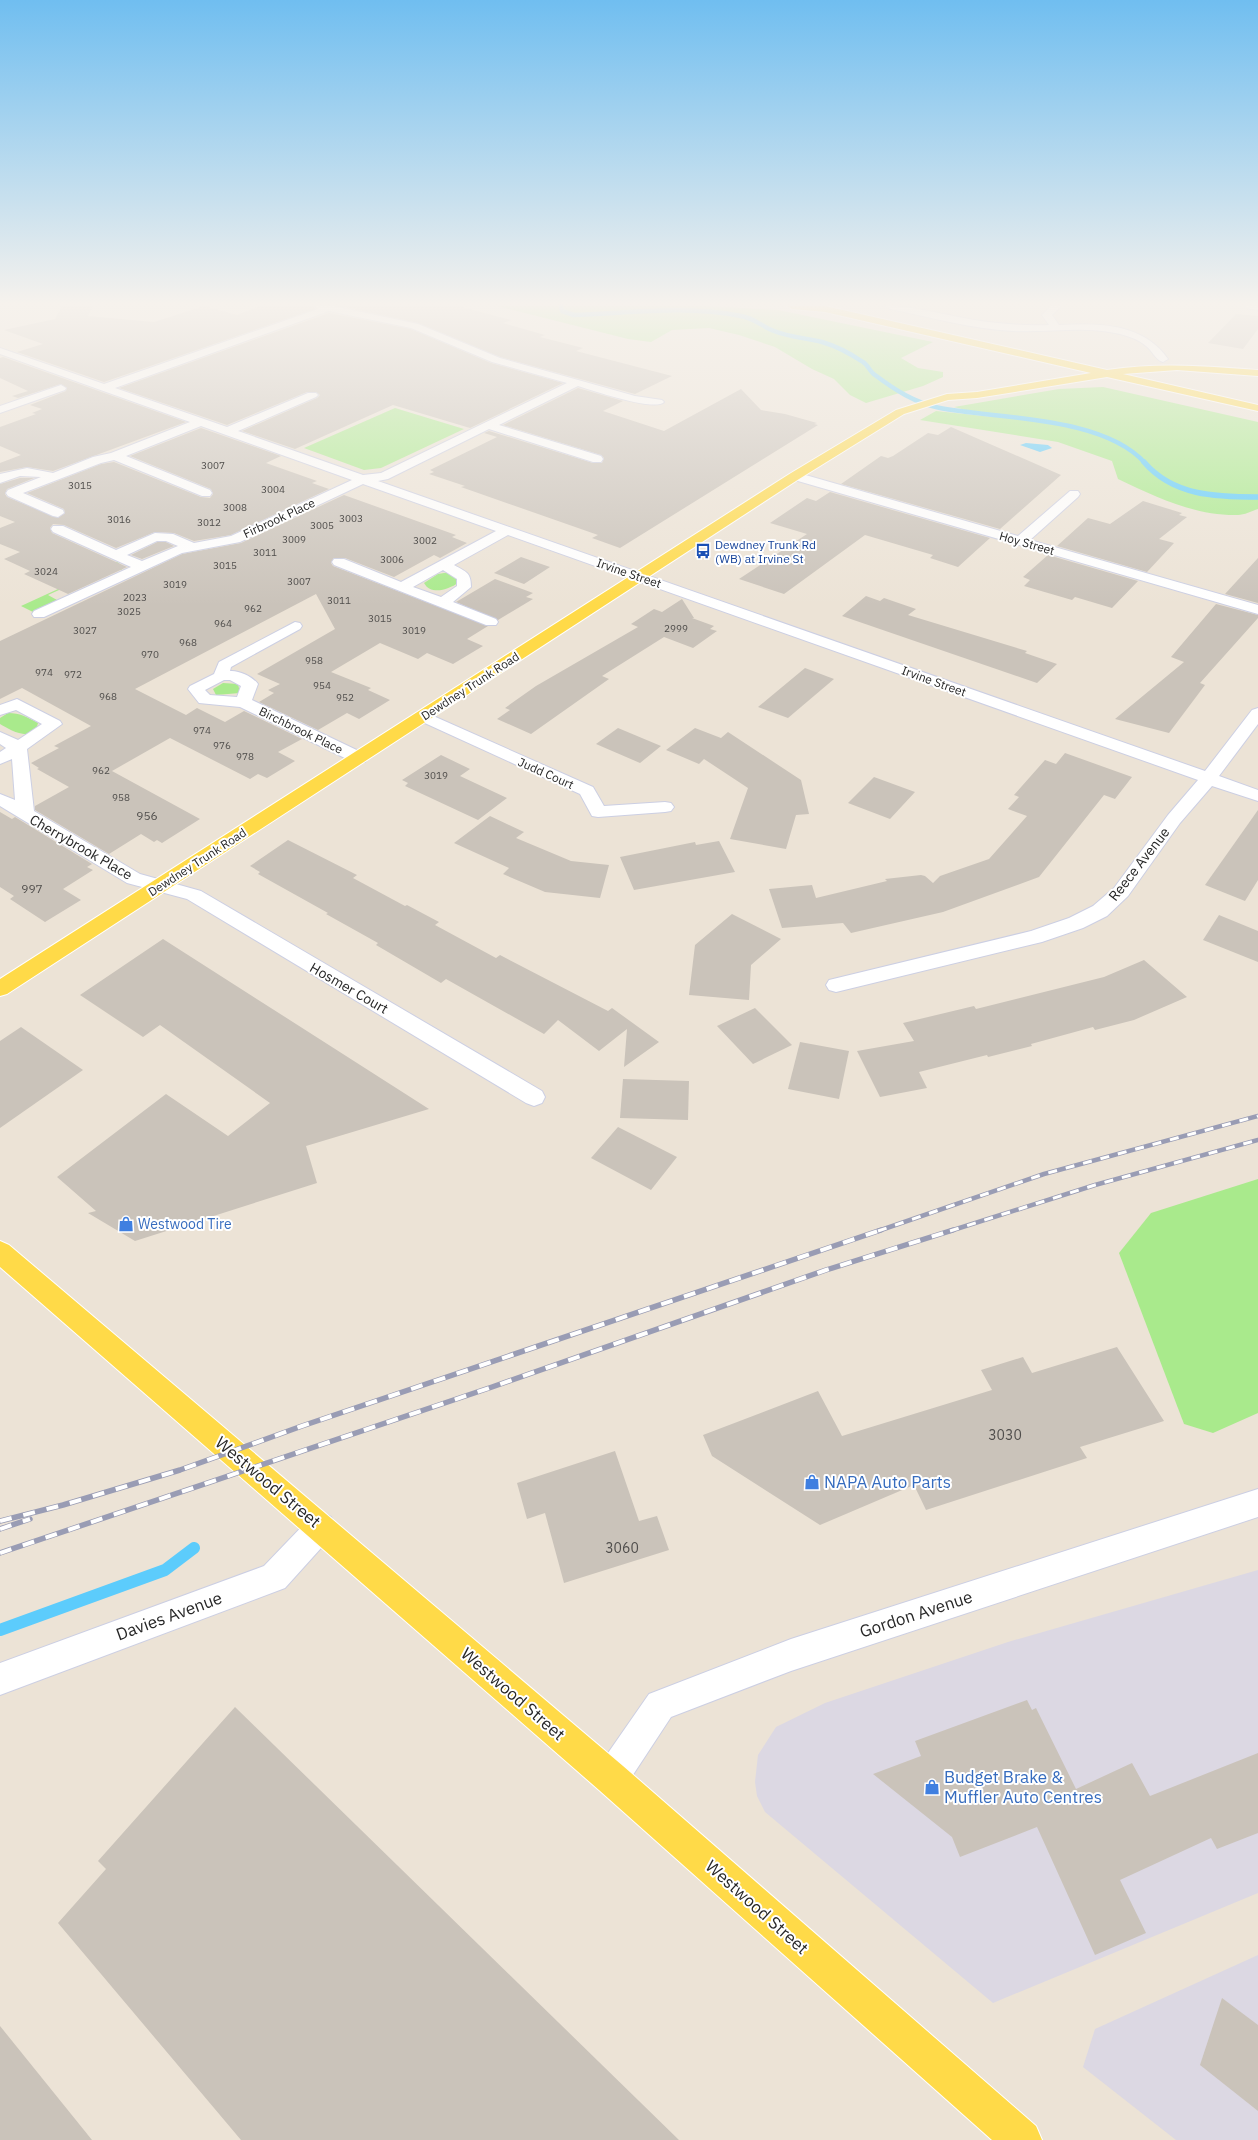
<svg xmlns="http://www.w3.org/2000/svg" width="1258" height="2140" font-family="'IBM Plex Sans',sans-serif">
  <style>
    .industrial { fill: #dcd8e3 }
    .green { fill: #a9ea8c }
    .water { fill: #5cccfc }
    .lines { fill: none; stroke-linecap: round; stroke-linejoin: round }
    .stream-far2 { stroke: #5cccfc; stroke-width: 4.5 }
    .stream-far1 { stroke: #5cccfc; stroke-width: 5.5 }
    .stream { stroke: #5cccfc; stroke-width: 12 }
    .building { fill: #cac3ba }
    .minor-casing { stroke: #cccfe3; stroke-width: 2 }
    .major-casing { stroke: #fff; stroke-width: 2 }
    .minor { fill: #fff; fill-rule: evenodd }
    .major { fill: #ffda48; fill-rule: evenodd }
    .rail-far1-casing { stroke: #999cb4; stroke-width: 4.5 }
    .rail-casing { stroke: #999cb4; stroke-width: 5.5 }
    .rail-far1 { stroke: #fff; stroke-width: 3; stroke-dasharray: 9; stroke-linecap: butt }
    .rail { stroke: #fff; stroke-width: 4; stroke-dasharray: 12; stroke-linecap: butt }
    .labels { text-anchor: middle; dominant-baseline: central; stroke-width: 4; stroke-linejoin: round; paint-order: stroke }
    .far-number-label { font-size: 10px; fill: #504e4c }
    .far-street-label { font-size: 12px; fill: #272727; stroke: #fff }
    .far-transit-label { font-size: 12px; fill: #164399; stroke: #fff; text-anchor: start }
    .number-label { font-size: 12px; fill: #504e4c }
    .street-label { font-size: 14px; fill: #272727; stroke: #fff }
    .shop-label { font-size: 14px; fill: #366cbe; stroke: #fff; text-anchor: start }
    .near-number-label { font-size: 14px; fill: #504e4c }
    .near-street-label { font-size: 17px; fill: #272727; stroke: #fff }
    .near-shop-label { font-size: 17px; fill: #366cbe; stroke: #fff; text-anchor: start }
  </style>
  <rect width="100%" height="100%" fill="#ece3d6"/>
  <g class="industrial">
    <path d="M1258 1570V1893L993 2003 765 1812 757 1796 755 1782 758 1755 776 1727 825 1703 1008 1642Z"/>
    <path d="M1258 1955V2140H1176L1083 2067 1095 2029Z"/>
  </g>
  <g class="green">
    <path d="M497 306H706L778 310 933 342 901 358 918 368 943 372V377L923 386 866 403 850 395 834 379 812 369 775 347 739 335 709 328 672 330 651 342 628 339Z"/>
    <path d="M1103 387 1258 422V509C1252 511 1244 515 1238 515 1195 516 1156 497 1118 479L1112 461 1058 442 920 420 936 411 993 417 954 407 1059 389Z"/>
    <path d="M395 408 464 429 381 468 364 470 304 448Z"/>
    <path d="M117 562 124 567 121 570 112 566 48 595 57 600 35 613 21 606Z"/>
    <path d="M450 572 457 575 458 583C449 589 431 596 424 583L438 574Z"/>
    <path d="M223 683 238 684 240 693 216 695 213 689Z"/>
    <path d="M8 713C20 713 27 717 38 723 34 744 10 730 0 724V718Z"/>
    <path d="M1258 1179V1413L1213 1433 1184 1424 1119 1253 1151 1213Z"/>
  </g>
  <path class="water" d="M1026 443 1048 445 1052 448 1040 452 1020 445Z"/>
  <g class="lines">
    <path class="stream-far2" d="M561 306 562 311 574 315C629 313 687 305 741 316 754 318 763 327 774 331 789 337 806 338 822 342 836 346 851 354 863 362 868 365 870 372 875 375 895 390 915 403 940 408 998 419 1103 416 1145 463"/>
    <path class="stream-far1" d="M1144 462C1173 496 1216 497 1258 497"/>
    <path class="stream" d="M0 1630 165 1570 194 1548"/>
  </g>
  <g class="building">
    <path d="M62 306H93L88 316 154 322 204 306 237 315 260 306H313L315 309 104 382 17 352 43 344 4 330 55 319Z"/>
    <path d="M340 306H458L511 320 503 323 545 335 540 337 583 348 576 351 672 376 635 394 500 357 418 323Z"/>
    <path d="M329 313 411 329 491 363 563 383 470 428 393 405 295 449 242 431 317 398 320 395 316 392H307L227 425 119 388Z"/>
    <path d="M1236 314 1258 316V329L1243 349 1208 343Z"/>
    <path d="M3 357 186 422 53 471 27 467 0 472V463L21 455 0 446V427L36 414 32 413 42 409 30 405 66 391 67 388 61 384 18 398 12 396 28 391 0 378V358Z"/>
    <path d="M578 388 623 401 603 411 664 431 741 389 761 410 785 414 817 423 814 424 818 425 620 548 592 538 598 535 461 487 465 486 429 474 434 472 430 470 497 437 484 433 489 431 593 463H602L604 458 601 455 503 425Z"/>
    <path d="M951 427 1061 475 1000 529 841 484 881 456 888 458 893 456 928 433 938 435Z"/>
    <path d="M201 428 281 456 266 463 317 481 312 483 329 489 231 535 194 541 174 533 155 532 116 548 64 525 53 524 50 528 52 533 127 567 68 594 24 574 30 571 4 559 20 552 0 544V528L15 522 0 516V484L20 478H34L7 489 5 494 7 497 58 518 65 513 64 509 27 493 101 464 114 462 201 497 210 498 213 494 211 489 130 456Z"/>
    <path d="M830 492 990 538 958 567 930 558 933 555 865 535 784 594 739 579 807 534 770 523 807 498 816 501Z"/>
    <path d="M344 495 456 535 452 537 467 543 440 558 434 555 394 577 345 558H334L331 563 333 566 488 626 467 639 483 646 453 664 427 653 418 659 380 643 331 672 371 688 368 690 390 700 359 719 347 713 318 730 259 702 274 693 268 690 280 684 257 674 335 629 316 594 135 689 186 715 197 708 225 722 244 711 302 739 278 752 295 761 267 778 258 774 250 779 170 738 112 771 200 819 162 843 157 840 154 842 141 834 109 854 35 810V806L69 787 37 769 39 768 31 763 59 748 54 746 91 726 22 688 0 699V641L182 554 241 543Z"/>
    <path d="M1143 501 1182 513 1179 515 1187 517 1159 539 1174 543 1147 572 1057 546 1088 518 1110 524Z"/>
    <path d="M157 542H166L174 546 142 559 131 555Z"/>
    <path d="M1048 555 1138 581 1112 608 1075 597 1072 600 1024 586 1030 580 1023 577Z"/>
    <path d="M521 557 550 567 524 584 494 573Z"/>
    <path d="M1258 558V603L1225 594Z"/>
    <path d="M495 579 533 593 526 597 533 599 498 620 456 602Z"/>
    <path d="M866 596 880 601 884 598 916 609 908 615 1027 651 1025 653 1057 664 1037 683 842 616Z"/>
    <path d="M682 599 694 618H692L714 626 710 629 717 631 693 648 664 637 602 676 609 679 531 734 497 719 510 710 505 708 536 686 638 627 631 624 654 609 662 612Z"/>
    <path d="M1216 604 1258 615V618L1200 683 1205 685 1169 733 1115 719 1184 662 1171 657Z"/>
    <path d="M805 668 834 679 788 718 758 707Z"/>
    <path d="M618 728 661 746 640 763 596 744Z"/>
    <path d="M695 728 721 738 728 732 801 780 809 814 796 815 786 849 730 839 748 788 704 759 699 764 666 750Z"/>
    <path d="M1065 753 1132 777 1115 799 1104 795 1039 877 943 912 851 933 843 923 782 928 769 889 812 885 816 898 887 881 885 879 921 875 925 876 933 883 940 876 989 859 1027 816 1008 809 1019 797 1014 795 1045 760 1056 764Z"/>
    <path d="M441 755 470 769 460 776 507 798 478 820 405 786 408 783 402 780Z"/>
    <path d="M874 777 915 792 890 819 848 803Z"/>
    <path d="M1258 810V880L1245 901 1205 885Z"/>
    <path d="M0 812 12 819 15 817 92 864 87 867 93 870 63 889 81 900 45 922 10 899 14 896 0 887Z"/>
    <path d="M490 816 524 832 516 838 571 861 609 865 600 898 545 892 503 874 509 868 454 843Z"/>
    <path d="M288 840 357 875 353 878 405 906 407 905 439 922 435 925 496 958 500 955 608 1011 612 1008 659 1042 624 1067 627 1029 599 1051 558 1020 544 1034 446 979 441 983 376 945 378 943 326 914 328 913 258 874 260 872 250 866Z"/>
    <path d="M719 841 735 872 634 890 620 857 695 842 696 845Z"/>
    <path d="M732 914 781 939 751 965 749 1000 689 995 695 945Z"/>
    <path d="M1219 915 1258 931V962L1203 940Z"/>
    <path d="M163 939 429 1109 306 1146 317 1183 135 1241 88 1213 96 1211 57 1177 166 1094 228 1136 270 1103 160 1025 143 1037 80 995Z"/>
    <path d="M1144 960 1187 997 1134 1020 1095 1030 1093 1027 1031 1044 1032 1046 988 1057 987 1055 919 1072 927 1088 880 1097 857 1051 914 1041 903 1023 974 1006 976 1009 1104 977Z"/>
    <path d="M755 1008 792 1045 753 1064 717 1026Z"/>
    <path d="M21 1027 83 1070 0 1128V1041Z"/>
    <path d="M800 1042 849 1051 839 1099 788 1089Z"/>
    <path d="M623 1079 689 1081 688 1120 620 1118Z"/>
    <path d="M618 1127 677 1157 651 1190 591 1158Z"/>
    <path d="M1117 1347 1164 1421 1080 1447 1087 1458 926 1510 914 1485 820 1525 712 1456 703 1435 818 1391 842 1436 992 1390 981 1370 1023 1357 1032 1373Z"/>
    <path d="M615 1451 639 1521 657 1516 669 1550 564 1583 545 1513 527 1519 517 1483Z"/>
    <path d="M1027 1700 1032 1710 1036 1708 1076 1789 1132 1763 1150 1796 1258 1753V1833L1217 1849 1211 1838 1120 1880 1146 1933 1095 1955 1037 1827 960 1857 952 1837 873 1774 921 1756 915 1741Z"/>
    <path d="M235 1707 679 2140H241L58 1923 106 1869 98 1861Z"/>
    <path d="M1222 1998 1258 2025V2111L1200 2065Z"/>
    <path d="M0 2026 92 2140H0Z"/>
  </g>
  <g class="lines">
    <defs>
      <g id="minor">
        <path d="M314 306H333L418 324 500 358 635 396 662 400 664 402C655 412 591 390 578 386L499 425 601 456 603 459 601 462H593L489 429 388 479 378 481 1205 771 1252 710 1258 708V724L1219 776 1258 790V801L1212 786 1180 823 1128 896 1107 916 1083 928 1042 942 836 992 829 990 826 985 829 980 1031 931 1069 918 1093 906 1114 888 1168 815 1198 780 508 535 454 565C466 572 471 572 471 587L453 602 496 619 498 622 496 625H486L334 565 332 562 334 559H344L401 582 496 531 363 484 240 542 182 553 44 617H34L32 614 34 611 131 567 53 532 51 529 53 526H63L116 550 155 533 173 534 194 543 231 536 352 480 201 426 126 456 210 490 212 493 210 496H202L114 460 101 463 23 493 63 510 64 513 58 517 53 516 8 496 6 493 8 490 41 477 20 476 0 483V474L27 468 53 473 93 457 111 453 190 422 0 354V348L104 384 318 309ZM329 311 411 328 492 362 567 383 381 473 363 475 238 431 316 397 318 395 316 393H308L227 427 115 388ZM157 541H166L178 546 142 561 127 555ZM443 570 457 579V586L441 597 413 587Z"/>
        <path d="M885 306C910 306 933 312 958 317 988 323 1018 326 1049 325L1042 315 1051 306H1061L1052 315 1059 325C1099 323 1143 323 1168 359L1163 362C1155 360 1152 350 1146 346 1138 339 1126 335 1115 333 1081 326 1047 333 1013 331 971 329 930 317 890 309Z"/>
        <path d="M1244 306H1258V310L1246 308Z"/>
        <path d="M61 385 66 388 65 390 0 413V406Z"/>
        <path d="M795 472 1018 536 1070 491H1078L1080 494 1078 497 1030 540 1258 605V614L791 479 789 476 791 473Z"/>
        <path d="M295 622 300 623 302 626 300 629 231 667 230 671C239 670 253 677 258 684L252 700 365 754 367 758 365 762H353L240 707 199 703 188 689 190 686 214 674 219 662ZM224 680H230L241 686 237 697 210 695 205 690Z"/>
        <path d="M17 699 60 721 62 724 27 749 34 811 140 874 201 891 542 1091 545 1097 542 1103 534 1106 526 1103 187 899 127 883 0 806V794L15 800 12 759 0 764V752L6 748 0 744V732L18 740 42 724 16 710 0 715V705Z"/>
        <path d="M422 711 593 787 604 806 665 802 671 803 674 807 671 811 665 812 598 817 592 816 580 794 416 719 414 716 416 713Z"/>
        <path d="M1258 1489V1517L791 1671 671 1717 623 1790 611 1795 599 1790 594 1778 599 1766 649 1694 791 1639Z"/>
        <path d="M321 1512 331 1517 336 1527 331 1537 285 1588 0 1695V1663L264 1566 311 1517Z"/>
      </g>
      <g id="major">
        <path d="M787 306H825L1107 370C1159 362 1206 366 1258 370V376L1177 370 1123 374 1258 405V411L1107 377 977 398 948 400 904 414 799 479 7 994 0 996V979L791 473 896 410 947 394 977 392 1091 373 825 312 792 309Z"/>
        <path d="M0 1241 9 1245 623 1766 1036 2126 1042 2140H992L599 1790 0 1267Z"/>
      </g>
    </defs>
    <use href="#minor" class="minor-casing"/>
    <use href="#major" class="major-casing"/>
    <use href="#minor" class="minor"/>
    <use href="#major" class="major"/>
    <defs>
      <g id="rail-far1">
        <path d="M878 1231 1044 1174 1258 1116"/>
        <path d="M950 1231 1095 1185 1258 1140"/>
      </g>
      <g id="rail">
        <path d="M0 1521 63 1505 180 1470 302 1426 881 1230"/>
        <path d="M0 1529 30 1519"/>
        <path d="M0 1553 492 1387 826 1270 953 1230"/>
      </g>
    </defs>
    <use href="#rail-far1" class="rail-far1-casing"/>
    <use href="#rail" class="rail-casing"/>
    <use href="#rail-far1" class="rail-far1"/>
    <use href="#rail" class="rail"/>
  </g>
  <linearGradient id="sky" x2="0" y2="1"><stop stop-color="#70bef0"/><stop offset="0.5" stop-color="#f6f2ed"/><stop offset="1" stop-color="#f6f2ed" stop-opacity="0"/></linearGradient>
  <rect width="1258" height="606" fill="url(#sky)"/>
  <defs>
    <symbol id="bus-bare" viewBox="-9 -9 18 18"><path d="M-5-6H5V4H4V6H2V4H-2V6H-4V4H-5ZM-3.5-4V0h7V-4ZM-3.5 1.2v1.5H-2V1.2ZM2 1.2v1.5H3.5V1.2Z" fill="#1a4fb4" stroke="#fff" stroke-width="2.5" paint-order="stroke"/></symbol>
    <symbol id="shop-bare" viewBox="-9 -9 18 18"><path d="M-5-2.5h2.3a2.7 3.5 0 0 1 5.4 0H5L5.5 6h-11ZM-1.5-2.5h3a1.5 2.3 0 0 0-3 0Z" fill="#3f7fe0" stroke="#fff" stroke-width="2.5" paint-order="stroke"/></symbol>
  </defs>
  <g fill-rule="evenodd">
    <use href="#bus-bare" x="692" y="540" width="22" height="22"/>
    <use href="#shop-bare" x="115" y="1213" width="22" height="22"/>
    <use href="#shop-bare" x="801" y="1471" width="22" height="22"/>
    <use href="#shop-bare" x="921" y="1776" width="22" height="22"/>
  </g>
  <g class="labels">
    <g class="far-number-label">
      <text x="213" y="465">3007</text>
      <text x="80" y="485">3015</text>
      <text x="273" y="489">3004</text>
      <text x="235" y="507">3008</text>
      <text x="351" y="518">3003</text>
      <text x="119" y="519">3016</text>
      <text x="209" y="522">3012</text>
      <text x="322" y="525">3005</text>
      <text x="294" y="539">3009</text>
      <text x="425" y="540">3002</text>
      <text x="265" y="552">3011</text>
      <text x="392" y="559">3006</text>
      <text x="225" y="565">3015</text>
      <text x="46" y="571">3024</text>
      <text x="299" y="581">3007</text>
      <text x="175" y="584">3019</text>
      <text x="135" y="597">2023</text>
      <text x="339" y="600">3011</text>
      <text x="253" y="608">962</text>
      <text x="129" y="611">3025</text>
      <text x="380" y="618">3015</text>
      <text x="223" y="623">964</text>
      <text x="676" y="628">2999</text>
      <text x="85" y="630">3027</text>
      <text x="414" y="630">3019</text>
      <text x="188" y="642">968</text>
      <text x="150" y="654">970</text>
      <text x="314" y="660">958</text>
      <text x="44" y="672">974</text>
      <text x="73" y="674">972</text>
      <text x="322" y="685">954</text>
      <text x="108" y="696">968</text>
      <text x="345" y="697">952</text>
      <text x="202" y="730">974</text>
      <text x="222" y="745">976</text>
      <text x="245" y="756">978</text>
      <text x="101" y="770">962</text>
      <text x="436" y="775">3019</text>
      <text x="121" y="797">958</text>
    </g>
    <g class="far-street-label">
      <text transform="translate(279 518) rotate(-25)">Firbrook Place</text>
      <text transform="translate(1027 543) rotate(16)">Hoy Street</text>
      <text transform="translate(629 573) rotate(19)">Irvine Street</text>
      <text transform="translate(934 681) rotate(20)">Irvine Street</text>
      <text transform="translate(470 686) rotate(-33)">Dewdney Trunk Road</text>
      <text transform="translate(301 730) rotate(26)">Birchbrook Place</text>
      <text transform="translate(546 773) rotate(24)">Judd Court</text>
      <text transform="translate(197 862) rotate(-33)">Dewdney Trunk Road</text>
    </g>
    <g class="far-transit-label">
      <text x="715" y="544">Dewdney Trunk Rd<tspan x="715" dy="14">(WB) at Irvine St</tspan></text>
    </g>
    <g class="number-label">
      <text x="147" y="815">956</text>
      <text x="32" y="888">997</text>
    </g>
    <g class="street-label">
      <text transform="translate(81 847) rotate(30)">Cherrybrook Place</text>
      <text transform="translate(1139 864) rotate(-52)">Reece Avenue</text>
      <text transform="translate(349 988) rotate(30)">Hosmer Court</text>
    </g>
    <g class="shop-label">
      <text x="138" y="1224">Westwood Tire</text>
    </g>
    <g class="near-number-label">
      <text x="1005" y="1435">3030</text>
      <text x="622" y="1548">3060</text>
    </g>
    <g class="near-street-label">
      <text transform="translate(268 1482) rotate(40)">Westwood Street</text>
      <text transform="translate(916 1614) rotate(-18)">Gordon Avenue</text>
      <text transform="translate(169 1616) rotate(-20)">Davies Avenue</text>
      <text transform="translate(513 1694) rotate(41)">Westwood Street</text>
      <text transform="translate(757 1907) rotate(42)">Westwood Street</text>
    </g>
    <g class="near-shop-label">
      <text x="824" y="1482">NAPA Auto Parts</text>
      <text x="944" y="1777">Budget Brake &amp;<tspan x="944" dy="20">Muffler Auto Centres</tspan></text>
    </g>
  </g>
</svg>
